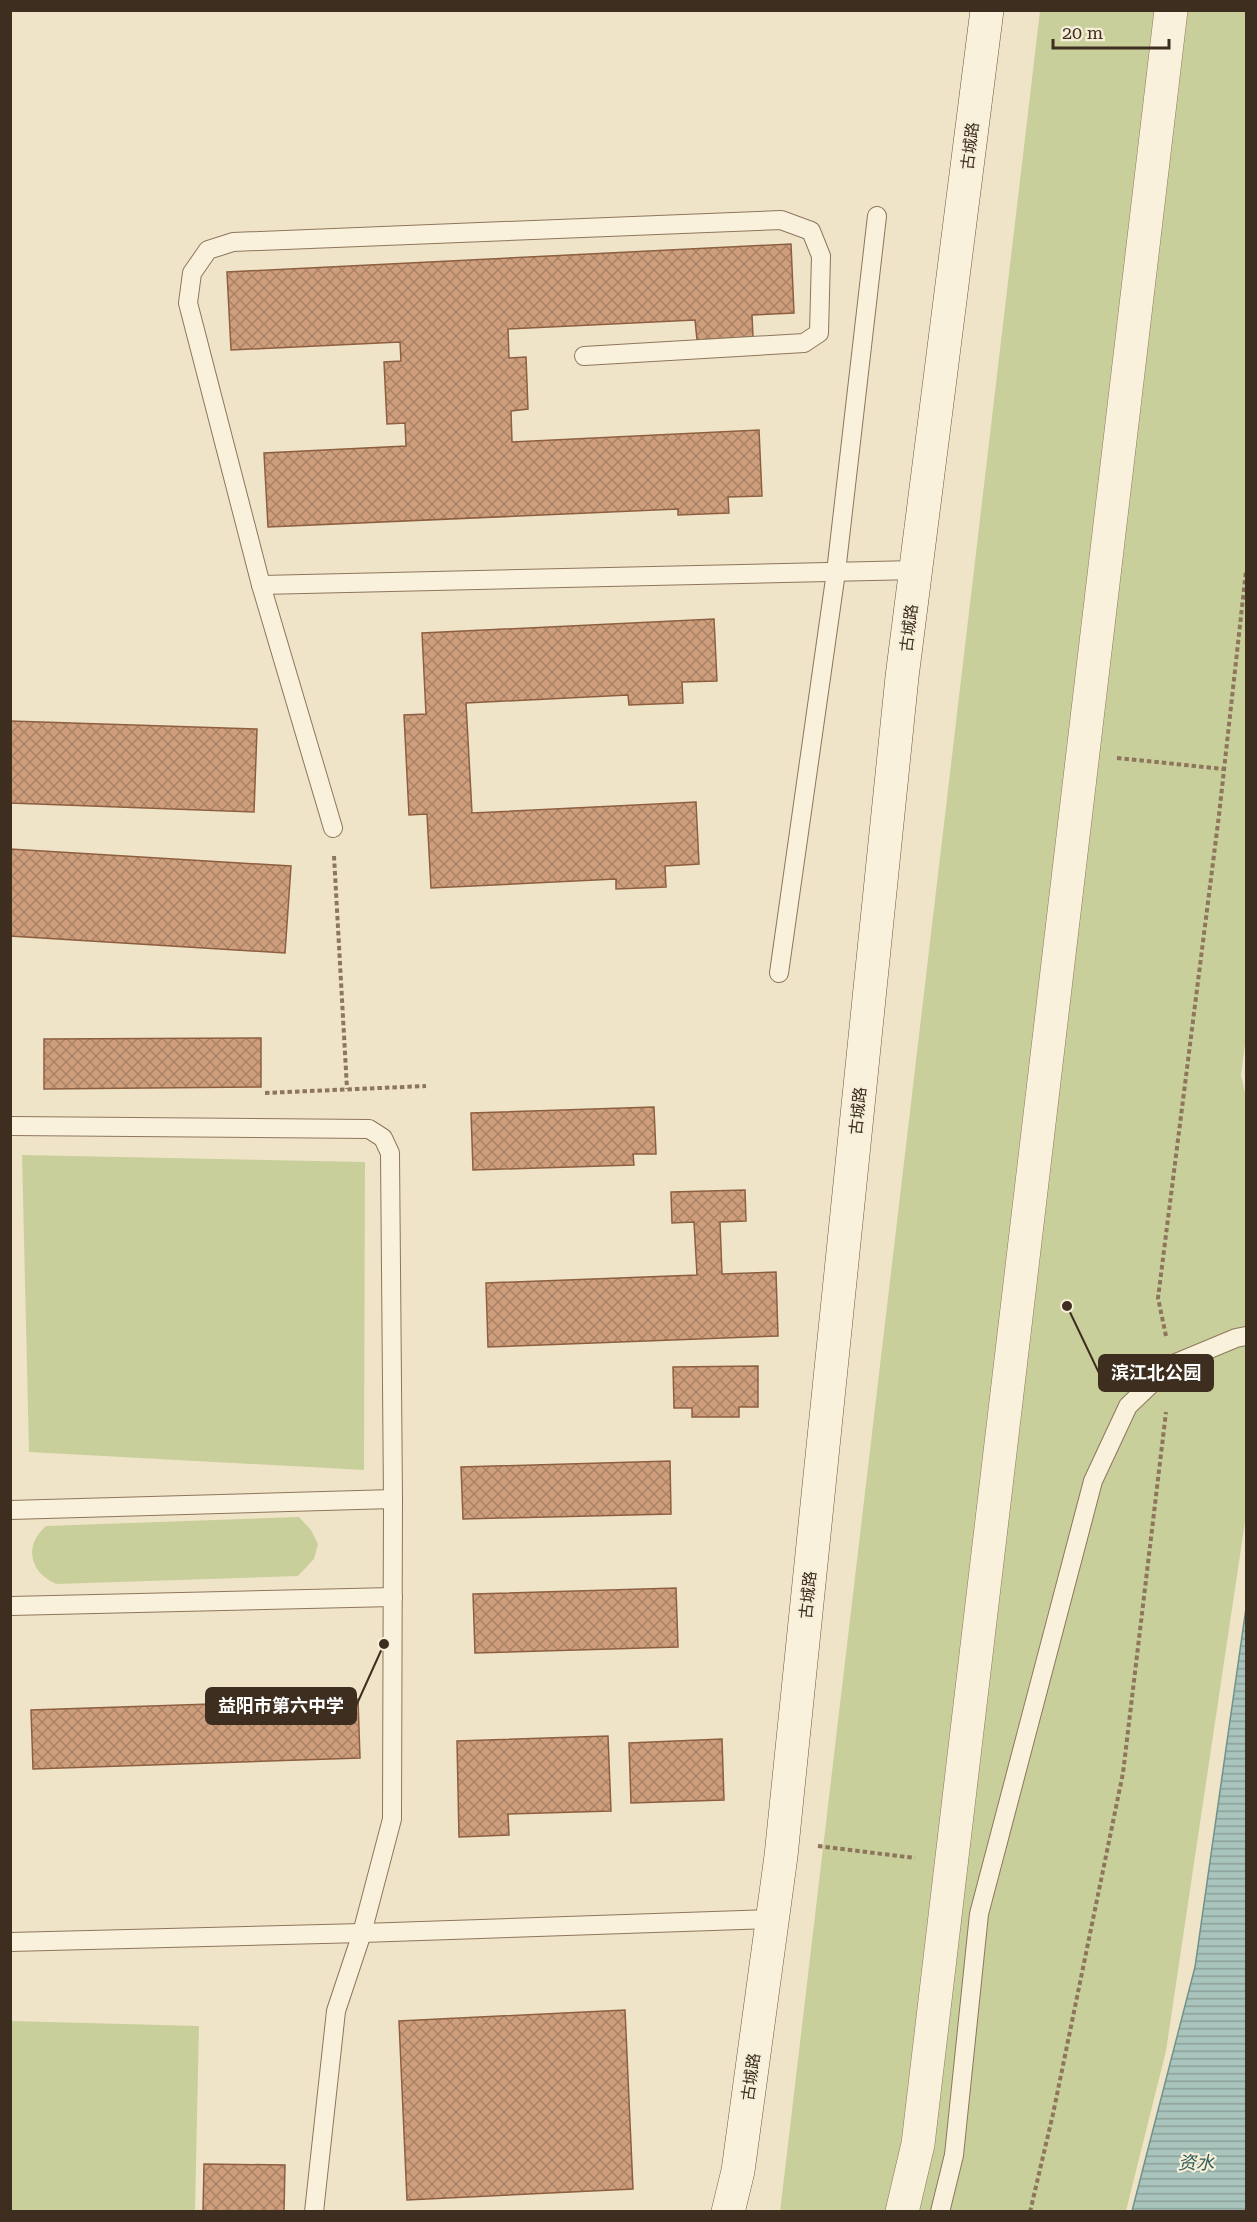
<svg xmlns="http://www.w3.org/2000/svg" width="1257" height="2222" font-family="'Roboto Serif','Noto Sans SC',serif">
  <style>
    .green { fill: #c9cf9b }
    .water { fill: url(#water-rules); stroke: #6f938a; stroke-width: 1.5 }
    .building { fill: url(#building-cross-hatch); stroke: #8d5f41; stroke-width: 1.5 }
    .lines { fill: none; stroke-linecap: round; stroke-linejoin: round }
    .lane-casing { stroke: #8d765c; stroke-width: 20 }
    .street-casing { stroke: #8d765c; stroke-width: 34 }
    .secondary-casing { stroke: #6f573f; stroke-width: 34 }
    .path { stroke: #8d765c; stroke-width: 4; stroke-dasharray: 4.5 3; stroke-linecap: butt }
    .lane { stroke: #faf1dc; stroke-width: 18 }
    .street { stroke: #faf1dc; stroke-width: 33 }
    .secondary { stroke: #faf1dc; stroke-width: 33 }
    .labels { text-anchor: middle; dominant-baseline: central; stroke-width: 4.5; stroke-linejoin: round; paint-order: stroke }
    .street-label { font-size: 16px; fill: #3d2e20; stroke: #f7eed8 }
    .water-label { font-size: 18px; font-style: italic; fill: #2f5d5a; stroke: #f7eed8 }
    .leader { fill: none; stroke: #3d2e20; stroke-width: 2 }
    .callout-dot { fill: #3d2e20; stroke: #f7eed8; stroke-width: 2 }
    .callout { fill: #3d2e20; stroke: #3d2e20; stroke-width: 2 }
    .callout-label { font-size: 18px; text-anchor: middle; font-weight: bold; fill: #fff }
  </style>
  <defs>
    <pattern id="water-rules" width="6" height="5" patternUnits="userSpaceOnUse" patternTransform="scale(1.5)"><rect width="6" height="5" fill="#a9c4bc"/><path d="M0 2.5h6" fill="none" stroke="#8ba098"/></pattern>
    <pattern id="building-cross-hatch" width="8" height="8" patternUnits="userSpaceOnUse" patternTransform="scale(1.5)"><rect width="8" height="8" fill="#cf9f7d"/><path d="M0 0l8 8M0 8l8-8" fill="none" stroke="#a98266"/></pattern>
  </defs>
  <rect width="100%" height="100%" fill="#f0e4c8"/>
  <g class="green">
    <path d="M1040 11H1246V1037L1241 1075 1246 1097V1515L1166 2051 1126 2211 780 2212Z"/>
    <path d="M22 1155 365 1162 364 1470 29 1452Z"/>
    <path d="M299 1517 311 1530 318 1544 314 1559 298 1576 56 1584C30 1573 23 1546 46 1526Z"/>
    <path d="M11 2021 199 2026 195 2211H11Z"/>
  </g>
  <path class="water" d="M1246 1608V2211H1132L1195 1967Z"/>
  <g class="building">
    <path d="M791 244 794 313 752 315 753 337 697 340 695 320 508 329 509 358 526 357 528 409 511 411 512 442 759 430 762 496 728 497 729 513 678 515V509L268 527 264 453 406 446 405 423 387 424 384 362 401 361 400 342 231 350 227 272Z"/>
    <path d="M714 619 717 681 682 682 683 703 629 705 628 695 466 703 472 813 696 802 699 864 665 866 666 887 616 889V879L431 888 427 814 409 815 404 715 426 714 422 633Z"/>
    <path d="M10 721 257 729 254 812 10 803Z"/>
    <path d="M10 849 291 866 285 953 10 936Z"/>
    <path d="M261 1038V1087L44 1089V1039Z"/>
    <path d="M654 1107 656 1154H633L634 1165 473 1170 471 1113Z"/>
    <path d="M745 1190 746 1221 720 1222 722 1274 776 1272 778 1336 488 1347 486 1283 697 1275 694 1222 672 1223 671 1192Z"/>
    <path d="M758 1366V1407H739V1417H692V1408H674L673 1367Z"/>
    <path d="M670 1461 671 1514 463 1519 461 1467Z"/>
    <path d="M676 1588 678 1647 475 1653 473 1594Z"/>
    <path d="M358 1699 360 1758 33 1769 31 1710Z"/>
    <path d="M608 1736 611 1811 508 1814 509 1835 459 1837 457 1741Z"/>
    <path d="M722 1739 724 1800 631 1803 629 1743Z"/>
    <path d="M625 2010 633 2189 407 2200 399 2021Z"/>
    <path d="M204 2164 285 2165 284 2212H203Z"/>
  </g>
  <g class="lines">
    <defs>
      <g id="lane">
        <path d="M261 585 916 570"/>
        <path d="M333 828 261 585 188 303 192 273 208 250 233 242 781 220 811 231 821 256 819 333 804 343 584 356"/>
        <path d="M779 973 836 572 877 216"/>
        <path d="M10 1126 369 1129 383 1138 390 1153 393 1499 392 1819 362 1933 336 2011 314 2212"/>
        <path d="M10 1510 393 1499"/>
        <path d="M10 1606 393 1597"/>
        <path d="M10 1942 362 1933 773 1919"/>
        <path d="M940 2212 954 2155 979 1914 1093 1481 1128 1406 1171 1365 1236 1338 1246 1336"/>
      </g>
      <path id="street" d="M902 2212 918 2144 1171 10"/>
      <path id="secondary" d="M728 2212 738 2171 781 1856 902 677 987 10"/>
    </defs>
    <use href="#lane" class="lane-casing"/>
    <use href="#street" class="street-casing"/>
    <use href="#secondary" class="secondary-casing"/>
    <g class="path">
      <path d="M1117 758 1224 769"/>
      <path d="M334 856 347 1089"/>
      <path d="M265 1093 426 1086"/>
      <path d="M1166 1336 1158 1298 1219 815 1246 571"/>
      <path d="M818 1846 915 1858"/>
      <path d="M1030 2212 1053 2114 1123 1773 1166 1412"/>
    </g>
    <use href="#lane" class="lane"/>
    <use href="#street" class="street"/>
    <use href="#secondary" class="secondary"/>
  </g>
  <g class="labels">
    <g class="street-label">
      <text transform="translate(970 146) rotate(-83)">古城路</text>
      <text transform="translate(909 628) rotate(-83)">古城路</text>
      <text transform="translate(858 1111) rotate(-84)">古城路</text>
      <text transform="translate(808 1595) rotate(-84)">古城路</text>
      <text transform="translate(751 2077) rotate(-82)">古城路</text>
    </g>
    <g class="water-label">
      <text x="1196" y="2162">资水</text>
    </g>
  </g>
  <path class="leader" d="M1067 1306L1099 1373M384 1644L356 1706"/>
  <g class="callout-dot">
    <circle cx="1067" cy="1306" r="6"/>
    <circle cx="384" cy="1644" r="6"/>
  </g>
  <g class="callout">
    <rect x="1099" y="1355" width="114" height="36" rx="6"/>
    <rect x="206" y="1688" width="150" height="36" rx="6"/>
  </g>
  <g class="callout-label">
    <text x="1156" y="1379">滨江北公园</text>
    <text x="281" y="1712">益阳市第六中学</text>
  </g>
  <rect width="1257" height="2222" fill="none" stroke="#3d2e20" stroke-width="24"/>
  <path d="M1053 39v9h116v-9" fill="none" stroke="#3d2e20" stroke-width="3"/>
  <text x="1062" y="39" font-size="18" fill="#3d2e20" stroke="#f7eed8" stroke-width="4.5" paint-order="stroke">20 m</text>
</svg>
